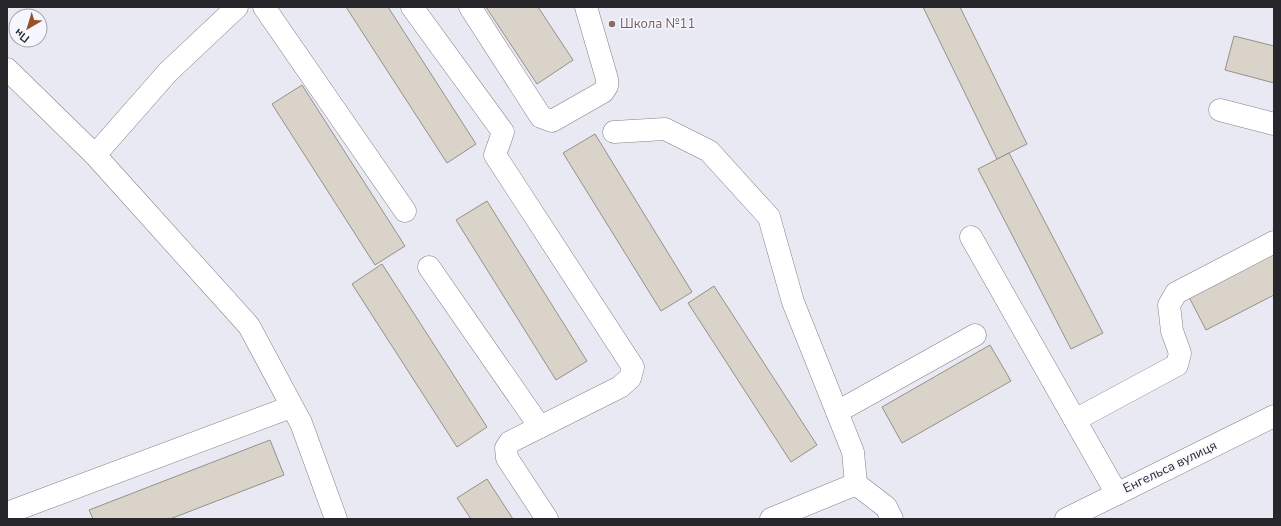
<svg xmlns="http://www.w3.org/2000/svg" width="1281" height="526" font-family="'Nunito Sans',sans-serif">
  <style>
    .building { fill: #d9d3ca; stroke: #969088 }
    .lines { fill: none; stroke-linecap: round; stroke-linejoin: round }
    .minor-casing { stroke: #80808a; stroke-width: 23 }
    .minor { stroke: #fff; stroke-width: 22 }
    .education-dot { fill: #8d6e63; stroke: #f6f6ff; stroke-width: 1.5 }
    .labels { text-anchor: middle; dominant-baseline: central; stroke-width: 3; stroke-linejoin: round; paint-order: stroke }
    .education-label { font-size: 13px; fill: #785e54; stroke: #f6f6ff; text-anchor: start }
    .street-label { font-size: 13px; fill: #27272b; stroke: #f6f6ff }
  </style>
  <rect width="100%" height="100%" fill="#e8e9f3"/>
  <g class="building">
    <path d="M346 7H388L476 144 447 163Z"/>
    <path d="M486 7H538L573 60 537 84Z"/>
    <path d="M923 7H960L1027 144 997 159Z"/>
    <path d="M1234 36 1274 46V83L1225 70Z"/>
    <path d="M302 85 405 246 375 265 272 104Z"/>
    <path d="M595 134 692 292 661 311 563 153Z"/>
    <path d="M1009 153 1103 333 1071 349 978 169Z"/>
    <path d="M487 201 587 361 556 380 456 220Z"/>
    <path d="M1274 254V295L1206 330 1189 297Z"/>
    <path d="M382 264 487 427 457 447 352 284Z"/>
    <path d="M714 286 817 445 791 462 688 303Z"/>
    <path d="M990 345 1011 381 902 443 882 407Z"/>
    <path d="M270 440 284 475 170 519H93L89 510Z"/>
    <path d="M487 479 513 519H471L457 498Z"/>
  </g>
  <g class="lines">
    <defs>
      <g id="minor">
        <path d="M264 7 405 211"/>
        <path d="M412 7 503 132 495 155 633 367 630 378 620 387 510 442 506 448 507 458 547 519"/>
        <path d="M470 7 541 117 552 121 603 92 607 86V79L586 7"/>
        <path d="M7 69 95 155 249 326 301 423 336 519"/>
        <path d="M1220 110 1274 124"/>
        <path d="M614 132 665 129 709 151 769 217 793 302 853 452 856 484 886 507 892 519"/>
        <path d="M95 155 168 72 237 7"/>
        <path d="M971 237 1117 494"/>
        <path d="M429 267 540 427"/>
        <path d="M837 412 975 335"/>
        <path d="M1075 420 1177 365 1180 353 1172 331 1169 305 1176 293 1274 242"/>
        <path d="M7 513 291 407"/>
        <path d="M771 519 856 484"/>
        <path d="M1066 519 1274 416"/>
      </g>
    </defs>
    <use href="#minor" class="minor-casing"/>
    <use href="#minor" class="minor"/>
  </g>
  <circle class="education-dot" cx="612" cy="24" r="4"/>
  <g class="labels">
    <g class="education-label">
      <text x="620" y="24">Школа №11</text>
    </g>
    <g class="street-label">
      <text transform="translate(1170 467) rotate(-26)">Енгельса вулиця</text>
    </g>
  </g>
  <rect width="1281" height="526" fill="none" stroke="#27272b" stroke-width="16"/>
  <g transform="translate(28 28) rotate(218)"><circle r="19" fill="#f6f6ff" stroke="#a3a3aa"/>
  <path d="M0-3L7 15L0 10L-7 15Z" fill="#965125"/>
  <text y="-6" font-size="11" font-weight="bold" text-anchor="middle" fill="#27272b">Пн</text>
  </g>
</svg>
